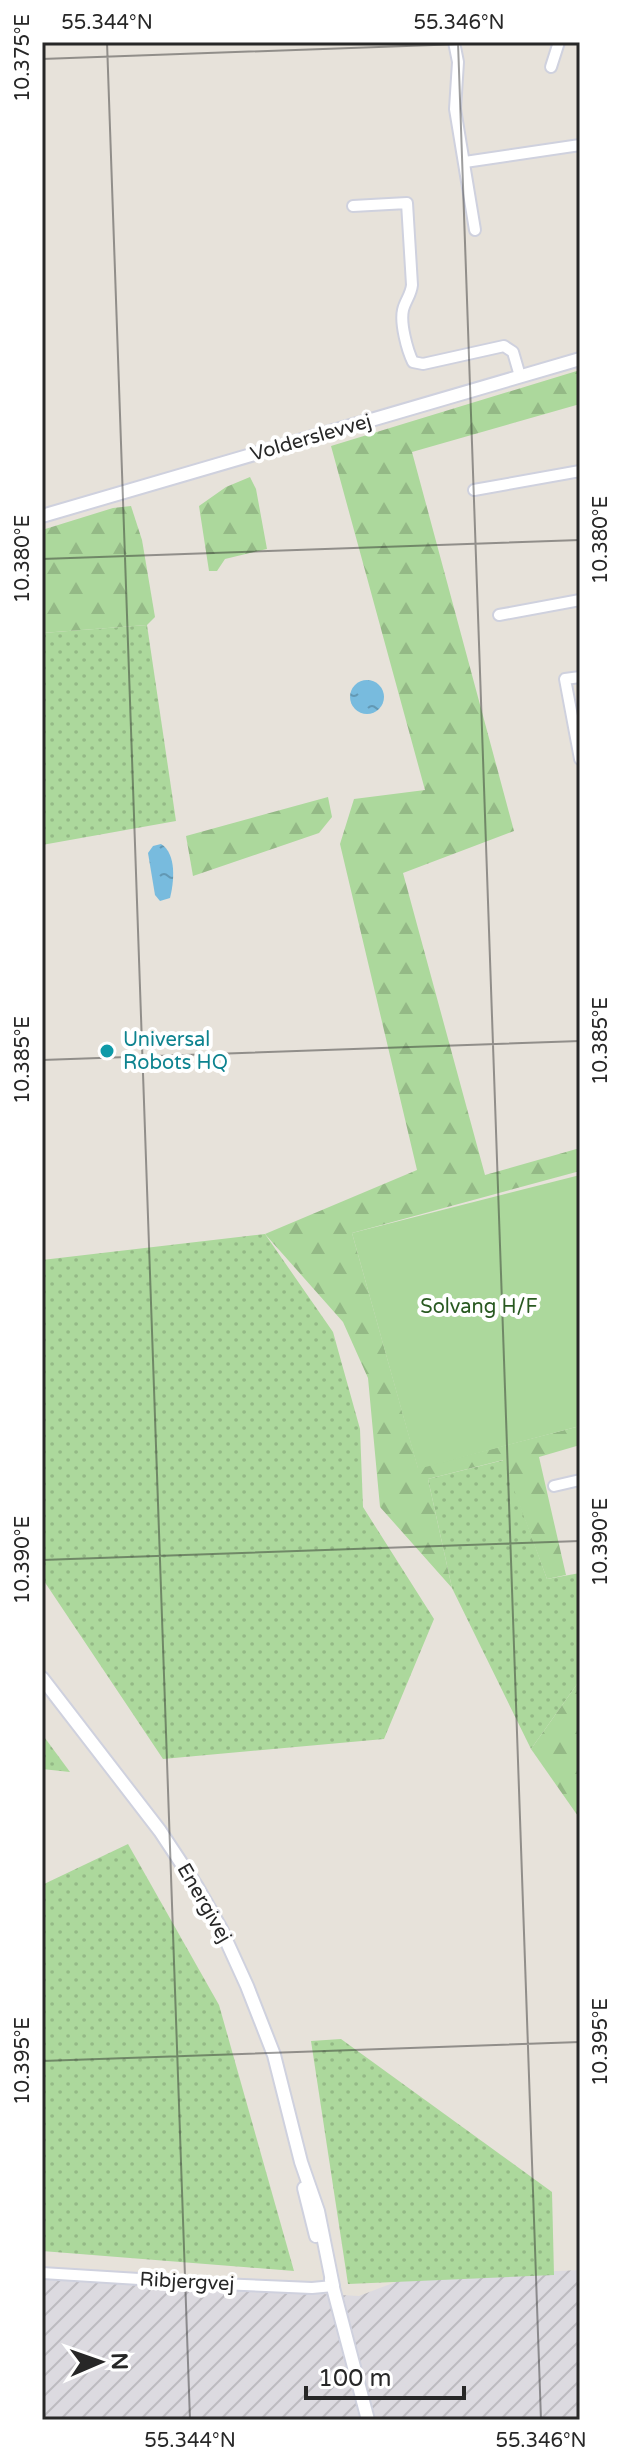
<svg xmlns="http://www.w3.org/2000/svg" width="622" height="2462" font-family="'Varela Round',sans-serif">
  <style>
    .industrial { fill: url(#industrial-furrows) }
    .grass { fill: url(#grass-dots) }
    .forest { fill: url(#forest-firs) }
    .garden { fill: #acd89c }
    .water { fill: url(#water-ripples) }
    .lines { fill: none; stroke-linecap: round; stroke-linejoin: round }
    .minor-casing { stroke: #cfd1de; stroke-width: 14 }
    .tertiary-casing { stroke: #cfd1de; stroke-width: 16 }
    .minor { stroke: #fff; stroke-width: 10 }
    .tertiary { stroke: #fff; stroke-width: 12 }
    .ticks { fill: none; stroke: #272727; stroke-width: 2; stroke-opacity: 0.45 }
    .culture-dot { fill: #0f9aa8; stroke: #fff; stroke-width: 3 }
    .labels { text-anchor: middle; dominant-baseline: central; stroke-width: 8; stroke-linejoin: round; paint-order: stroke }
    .street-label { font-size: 20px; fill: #272727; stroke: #fff }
    .culture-label { font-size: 20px; fill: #0d838f; stroke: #fff; text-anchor: start }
    .park-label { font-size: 20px; fill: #295921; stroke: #fff }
    .neatline { fill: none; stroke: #272727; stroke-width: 3 }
    .ticks-label { font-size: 20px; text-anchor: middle; fill: #272727 }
  </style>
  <defs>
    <pattern id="industrial-furrows" width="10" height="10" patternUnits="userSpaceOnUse" patternTransform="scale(2)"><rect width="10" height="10" fill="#dcdae0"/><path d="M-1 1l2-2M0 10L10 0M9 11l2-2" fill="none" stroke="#bdbbc0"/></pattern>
    <pattern id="grass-dots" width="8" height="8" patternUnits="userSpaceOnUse" patternTransform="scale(2)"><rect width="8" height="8" fill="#acd89c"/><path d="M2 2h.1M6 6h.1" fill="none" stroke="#94b986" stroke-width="1.8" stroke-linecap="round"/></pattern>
    <pattern id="forest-firs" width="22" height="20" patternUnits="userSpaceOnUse" patternTransform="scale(2)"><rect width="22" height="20" fill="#acd89c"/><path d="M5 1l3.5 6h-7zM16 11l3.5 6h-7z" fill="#94b986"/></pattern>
    <pattern id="water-ripples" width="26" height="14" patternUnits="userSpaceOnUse" patternTransform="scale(2)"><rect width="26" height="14" fill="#78bbde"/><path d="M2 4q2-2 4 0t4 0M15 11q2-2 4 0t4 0" fill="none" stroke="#6298b4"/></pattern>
  </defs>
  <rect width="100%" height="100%" fill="#e7e2da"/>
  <path class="industrial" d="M580 2270V2420H42V2279L359 2296 406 2278Z"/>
  <g class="grass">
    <path d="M147 625 176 821 42 845V633Z"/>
    <path d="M265 1234 333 1332 360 1429 363 1507 434 1619 384 1739 163 1759 42 1578V1260Z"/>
    <path d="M504 1460 547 1579 580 1573V1680L531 1749 452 1588 428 1479Z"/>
    <path d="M42 1734 70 1772 42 1769Z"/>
    <path d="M128 1844 219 2005 294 2271 42 2251V1885Z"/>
    <path d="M341 2039 552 2192 554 2275 348 2284 311 2041Z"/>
  </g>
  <g class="forest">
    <path d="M580 370V404L412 452 514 831 403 873 485 1175 580 1148V1171L352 1233 418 1468 580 1426V1445L539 1457 566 1575 547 1579 503 1460 428 1479 452 1588 380 1507 368 1378 343 1322 265 1234 417 1170 340 844 354 799 425 790 331 446Z"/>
    <path d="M250 477 256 489 267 549 225 559 217 571H209L199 506 226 487Z"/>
    <path d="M131 506 142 540 155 617 147 625 42 633V530L113 508Z"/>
    <path d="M328 797 332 817 319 833 193 876 186 836Z"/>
    <path d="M580 1680V1819L531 1749Z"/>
  </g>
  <path class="garden" d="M580 1175V1426L418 1469 352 1233Z"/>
  <g class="water">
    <circle cx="367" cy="697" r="17"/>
    <path d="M161 844C177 854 174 882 170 898L160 901 155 895 148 853 153 846Z"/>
  </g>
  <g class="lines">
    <defs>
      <g id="minor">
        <path d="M454 42 458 62 455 109 475 230"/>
        <path d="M551 67 559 42"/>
        <path d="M465 162 580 145"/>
        <path d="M353 206 407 203 412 285C411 295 405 301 403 310 400 323 407 350 413 362L423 364 504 346 513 352 520 376"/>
        <path d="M474 490 580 471"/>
        <path d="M499 615 580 600"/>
        <path d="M580 677 565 679 580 759"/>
        <path d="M554 1486 580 1480"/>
        <path d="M42 2273 220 2284 312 2288 333 2286"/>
      </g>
      <g id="tertiary">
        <path d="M42 516 580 359"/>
        <path d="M42 1678 160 1831 197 1887 221 1929 247 1986 274 2055 301 2162 318 2211 333 2286"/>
        <path d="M304 2188 316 2236"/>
        <path d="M331 2280 368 2420"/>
      </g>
    </defs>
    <use href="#minor" class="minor-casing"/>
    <use href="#tertiary" class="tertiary-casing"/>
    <use href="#minor" class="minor"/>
    <use href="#tertiary" class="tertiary"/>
  </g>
  <path class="ticks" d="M107 42 190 2420M458 42 541 2420M42 59 515 42M42 559 580 540M42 1060 580 1041M42 1560 580 1541M42 2061 580 2042"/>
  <circle class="culture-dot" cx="107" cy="1051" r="8"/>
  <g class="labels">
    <g class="street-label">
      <text transform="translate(311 438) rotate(-16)">Volderslevvej</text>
      <text transform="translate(204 1903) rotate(60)">Energivej</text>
      <text transform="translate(187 2282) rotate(3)">Ribjergvej</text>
    </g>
    <g class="culture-label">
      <text x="123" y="1040">Universal<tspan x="123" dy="23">Robots HQ</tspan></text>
    </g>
    <g class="park-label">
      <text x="479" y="1307">Solvang H/F</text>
    </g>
  </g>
  <rect width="622" height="2462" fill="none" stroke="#ffffff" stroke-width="88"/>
  <g transform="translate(100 2362) rotate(88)" stroke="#ffffff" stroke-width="6" paint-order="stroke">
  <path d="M0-6L14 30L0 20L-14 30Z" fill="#272727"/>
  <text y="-12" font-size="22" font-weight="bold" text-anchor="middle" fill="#272727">N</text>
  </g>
  <path d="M306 2386v12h158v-12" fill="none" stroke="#272727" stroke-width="4"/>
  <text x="318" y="2386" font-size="24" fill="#272727" stroke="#ffffff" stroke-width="6" paint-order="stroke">100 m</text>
  <rect x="44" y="44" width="534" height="2374" class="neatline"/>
  <g class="ticks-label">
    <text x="107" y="29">55.344°N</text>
    <text x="459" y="29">55.346°N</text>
    <text transform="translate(22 58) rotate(-90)" y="7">10.375°E</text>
    <text transform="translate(600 540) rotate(-90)" y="7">10.380°E</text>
    <text transform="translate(22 559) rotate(-90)" y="7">10.380°E</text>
    <text transform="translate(600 1041) rotate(-90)" y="7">10.385°E</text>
    <text transform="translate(22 1060) rotate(-90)" y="7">10.385°E</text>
    <text transform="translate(600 1542) rotate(-90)" y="7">10.390°E</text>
    <text transform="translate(22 1560) rotate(-90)" y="7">10.390°E</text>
    <text transform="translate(600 2042) rotate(-90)" y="7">10.395°E</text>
    <text transform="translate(22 2061) rotate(-90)" y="7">10.395°E</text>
    <text x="190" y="2447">55.344°N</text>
    <text x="541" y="2447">55.346°N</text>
  </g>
</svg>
